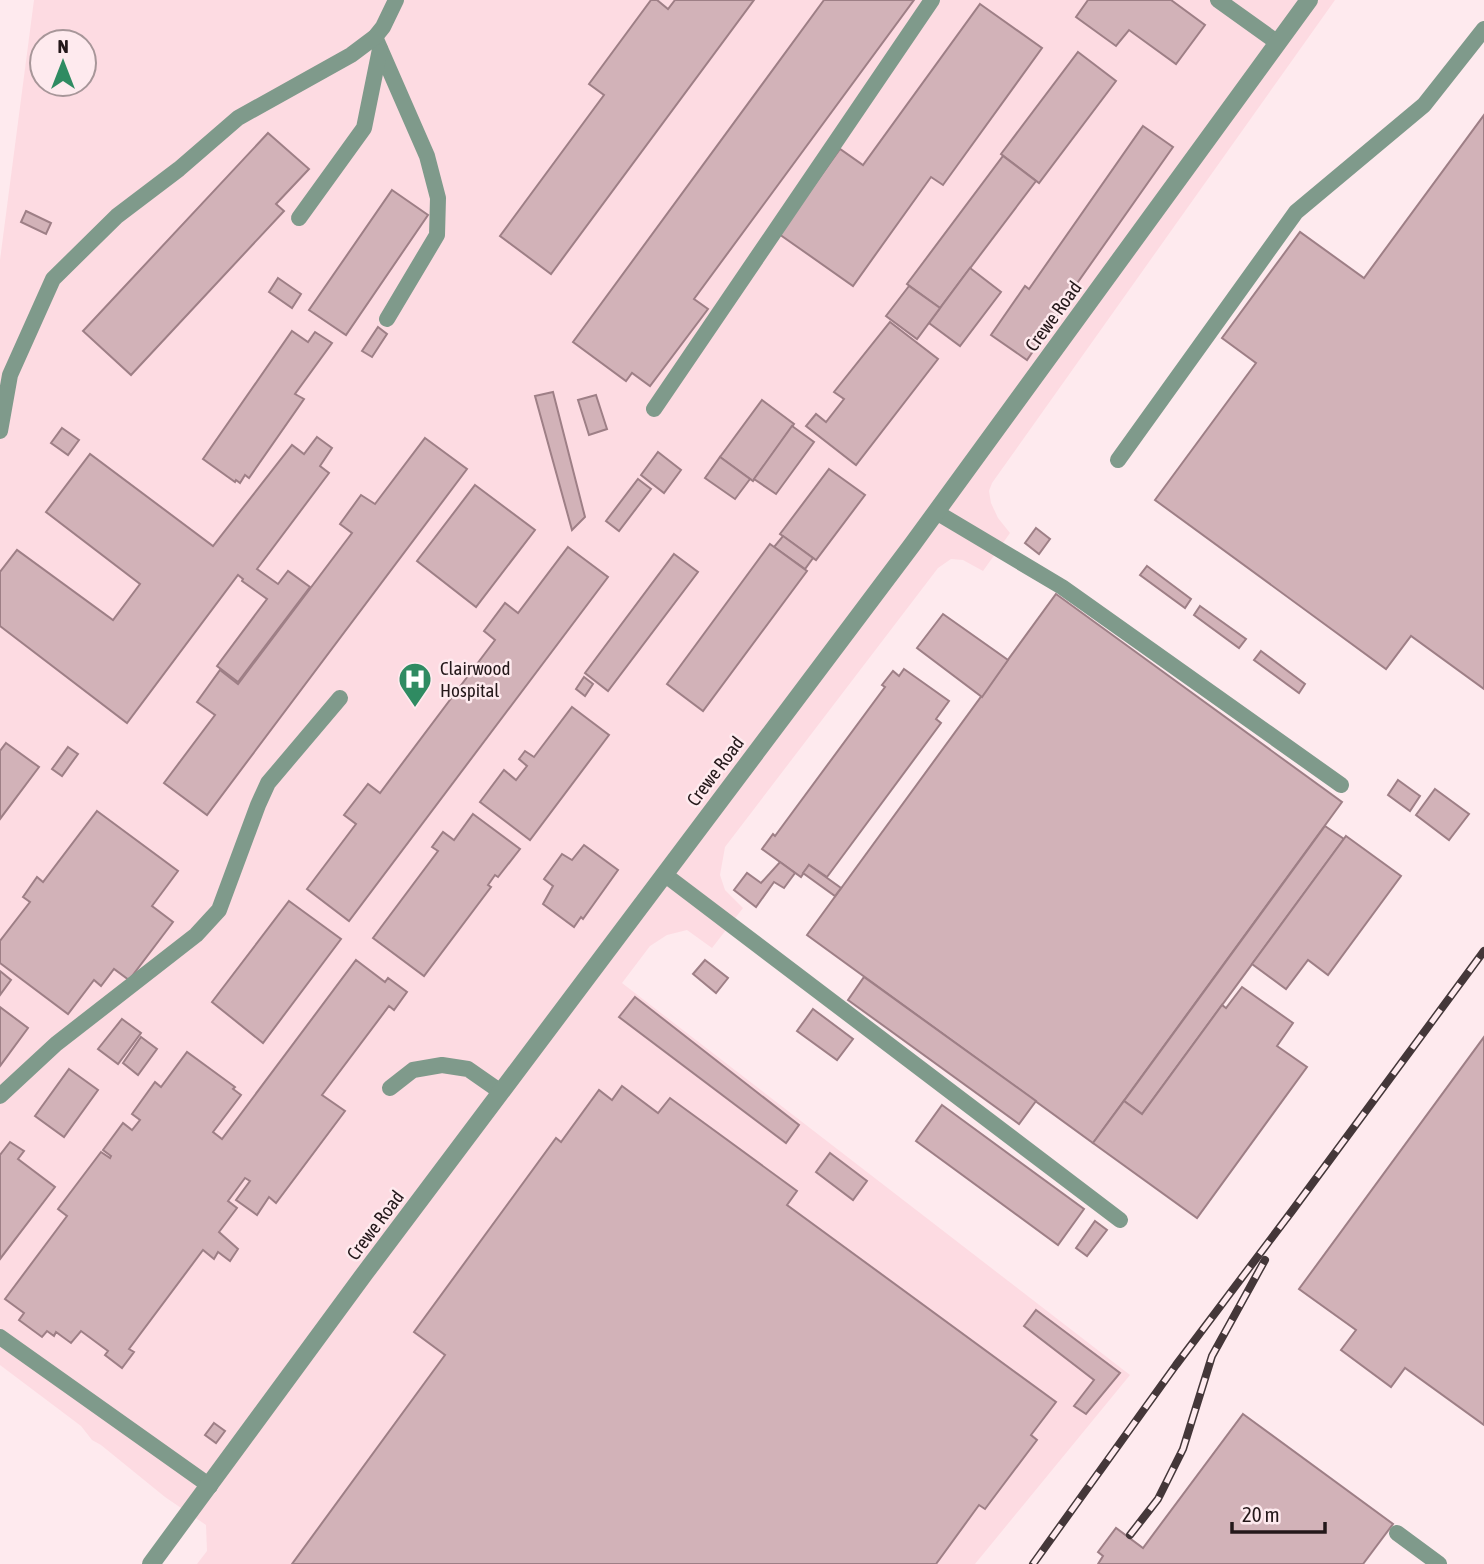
<svg xmlns="http://www.w3.org/2000/svg" width="1484" height="1564" font-family="'Asap Condensed',sans-serif">
  <style>
    .built { fill: #fddbe2; fill-rule: evenodd }
    .building { fill: #d2b2b8; stroke: #9e7f86; stroke-width: 2 }
    .lines { fill: none; stroke-linecap: round; stroke-linejoin: round }
    .service { stroke: #7f9a8b; stroke-width: 16 }
    .minor { stroke: #7f9a8b; stroke-width: 18 }
    .rail-casing { stroke: #443739; stroke-width: 8 }
    .rail { stroke: #feeaee; stroke-width: 5; stroke-dasharray: 16; stroke-linecap: butt }
    .labels { text-anchor: middle; dominant-baseline: central; stroke-width: 5; stroke-linejoin: round; paint-order: stroke }
    .street-label { font-size: 19px; fill: #24181a; stroke: #feeaee }
    .poi-label { font-size: 19px; fill: #24181a; stroke: #feeaee; text-anchor: start }
  </style>
  <rect width="100%" height="100%" fill="#feeaee"/>
  <path class="built" d="M34 0H1335L992 483 989 491 991 503 998 518 1010 533 983 571 963 560 951 559 938 568 725 847 720 875 725 890 743 908 712 948 687 930 667 935 650 946 622 983 1130 1375 975 1564H197L207 1551 206 1525 165 1497 101 1445 92 1440 81 1426 0 1365V260ZM42 42H84V84H42Z"/>
  <g class="building">
    <path d="M651 0H657L668 9 675 0H754L551 274 500 236 604 95 589 84Z"/>
    <path d="M824 0H914L694 299 708 309 650 386 632 373 626 381 573 342Z"/>
    <path d="M1088 0H1171L1205 25 1176 64 1129 30 1116 46 1076 17Z"/>
    <path d="M980 4 1042 48 943 185 931 177 853 286 779 234 840 149 863 165Z"/>
    <path d="M1078 52 1116 81 1039 183 1001 154Z"/>
    <path d="M1484 115V689L1411 636 1386 669 1155 500 1256 363 1222 338 1300 232 1364 278Z"/>
    <path d="M1143 126 1173 147 1059 309 1061 310 1027 360 991 335 1025 286 1029 289Z"/>
    <path d="M268 133 309 169 276 204 284 211 131 375 83 331Z"/>
    <path d="M1003 156 1036 181 940 308 907 284Z"/>
    <path d="M392 190 428 215 346 335 309 310Z"/>
    <path d="M26 211 51 223 46 234 21 222Z"/>
    <path d="M970 268 1001 292 960 346 929 323Z"/>
    <path d="M278 278 301 294 292 308 269 292Z"/>
    <path d="M909 286 940 308 917 339 886 316Z"/>
    <path d="M890 322 938 359 856 465 806 426 816 414 826 422 844 399 834 392Z"/>
    <path d="M378 327 387 334 372 357 362 351Z"/>
    <path d="M292 331 308 342 315 332 332 343 295 394 304 399 249 478 245 475 240 483 236 480 235 482 203 459Z"/>
    <path d="M553 392 585 517 572 530 535 396Z"/>
    <path d="M596 395 607 429 589 435 578 400Z"/>
    <path d="M762 400 794 424 753 481 720 457Z"/>
    <path d="M792 426 814 442 776 494 754 479Z"/>
    <path d="M62 428 79 440 68 455 51 443Z"/>
    <path d="M317 437 332 448 320 466 329 473 257 569 278 584 288 571 310 587 238 682 217 666 267 599 242 581 243 579 238 575 127 723 0 626V572L17 550 113 620 140 584 46 512 90 454 213 546 292 445 304 454Z"/>
    <path d="M425 438 467 469 207 815 164 783 215 715 197 702 220 670 238 684 352 533 340 524 361 495 375 504Z"/>
    <path d="M658 452 681 470 664 493 641 475Z"/>
    <path d="M720 457 750 479 735 499 705 478Z"/>
    <path d="M829 469 865 495 816 560 780 534Z"/>
    <path d="M638 479 651 489 619 531 606 521Z"/>
    <path d="M475 485 535 530 476 607 417 561Z"/>
    <path d="M1036 528 1050 539 1039 554 1025 543Z"/>
    <path d="M783 536 813 558 805 569 774 547Z"/>
    <path d="M770 544 807 571 703 711 667 684Z"/>
    <path d="M568 547 608 577 349 921 307 889 356 824 344 815 368 784 380 793 495 640 484 631 505 603 518 613Z"/>
    <path d="M674 554 698 572 608 691 585 673Z"/>
    <path d="M1147 566 1191 599 1185 608 1140 575Z"/>
    <path d="M1056 594 1342 802 1093 1143 807 935Z"/>
    <path d="M1200 606 1246 639 1239 648 1194 615Z"/>
    <path d="M943 614 1008 660 982 697 917 648Z"/>
    <path d="M1261 651 1305 684 1299 693 1254 660Z"/>
    <path d="M904 669 949 701 936 719 941 723 827 877 809 865 801 877 762 849 773 834 775 836 885 687 882 685 893 671 899 676Z"/>
    <path d="M584 677 593 684 585 696 576 689Z"/>
    <path d="M572 707 609 735 530 840 480 802 504 770 516 780 527 766 519 759 525 751 534 757Z"/>
    <path d="M6 743 39 767 0 819V751Z"/>
    <path d="M68 747 78 754 62 776 52 769Z"/>
    <path d="M1398 780 1420 796 1410 811 1388 795Z"/>
    <path d="M1435 789 1469 814 1449 840 1416 815Z"/>
    <path d="M97 811 178 871 152 906 173 922 129 980 114 969 101 986 94 980 68 1014 0 963V941L30 902 23 897 37 877 43 882Z"/>
    <path d="M473 814 520 849 498 877 495 875 488 885 491 887 424 976 373 938 438 851 432 847 443 832 454 840Z"/>
    <path d="M1325 826 1344 839 1142 1114 1124 1101Z"/>
    <path d="M1346 836 1401 876 1328 975 1308 960 1286 989 1252 964Z"/>
    <path d="M584 845 618 870 583 919 581 917 574 927 543 904 553 886 544 879 562 854 572 860Z"/>
    <path d="M780 862 795 873 784 888 774 882 756 907 734 890 747 873 761 883Z"/>
    <path d="M809 865 841 888 835 896 803 873Z"/>
    <path d="M289 901 341 939 263 1043 212 1002Z"/>
    <path d="M356 960 385 982 388 978 407 992 394 1010 389 1006 322 1095 345 1111 276 1203 269 1197 257 1215 236 1200 250 1181 245 1178 228 1201 237 1208 219 1232 238 1249 230 1261 218 1252 214 1259 203 1250 129 1349 134 1352 122 1368 105 1355 108 1351 81 1331 71 1343 56 1332 54 1336 47 1331 42 1337 19 1320 24 1313 5 1299 67 1216 58 1209 101 1152 110 1158 111 1156 103 1150 123 1123 132 1130 140 1120 132 1114 155 1082 161 1087 187 1052 235 1087 233 1089 241 1095 213 1132 222 1139Z"/>
    <path d="M705 960 728 978 716 993 693 974Z"/>
    <path d="M0 971 11 980 0 995Z"/>
    <path d="M864 977 1036 1101 1019 1124 848 1000Z"/>
    <path d="M1242 987 1293 1023 1277 1046 1307 1067 1197 1218 1093 1143 1124 1101 1142 1114 1222 1005 1226 1008Z"/>
    <path d="M635 997 799 1125 786 1143 619 1017Z"/>
    <path d="M0 1007 28 1028 0 1066Z"/>
    <path d="M813 1009 853 1039 837 1060 797 1031Z"/>
    <path d="M122 1019 141 1033 118 1064 98 1049Z"/>
    <path d="M141 1037 157 1049 138 1075 123 1063Z"/>
    <path d="M1484 1037V1425L1405 1368 1391 1387 1341 1350 1356 1330 1299 1289Z"/>
    <path d="M69 1069 98 1090 64 1137 35 1116Z"/>
    <path d="M622 1086 658 1113 670 1098 797 1191 787 1205 1056 1402 1031 1435 1037 1440 985 1509 979 1505 936 1564H292L445 1355 414 1332 556 1138 561 1142 599 1090 612 1100Z"/>
    <path d="M942 1105 1084 1209 1058 1245 916 1141Z"/>
    <path d="M10 1142 24 1151 18 1159 55 1187 0 1259V1155Z"/>
    <path d="M830 1153 867 1181 853 1200 816 1172Z"/>
    <path d="M1095 1221 1107 1230 1087 1256 1076 1248Z"/>
    <path d="M1036 1310 1120 1373 1086 1414 1074 1406 1094 1380 1024 1326Z"/>
    <path d="M1243 1414 1393 1524 1363 1564H1098L1103 1556 1098 1552 1116 1528 1143 1548Z"/>
    <path d="M214 1423 225 1431 216 1443 205 1435Z"/>
  </g>
  <g class="lines">
    <g class="service">
      <path d="M1218 0 1278 43"/>
      <path d="M375 37 427 156 438 198 437 235 387 319"/>
      <path d="M299 218 364 128 380 49"/>
      <path d="M654 409 932 0"/>
      <path d="M0 431 10 375 53 279 117 216 179 169 238 118 351 55 375 37 383 27 396 0"/>
      <path d="M1118 460 1296 212 1424 105 1484 29"/>
      <path d="M936 512 1062 587 1341 785"/>
      <path d="M664 874 1120 1220"/>
      <path d="M390 1088 413 1070 442 1065 468 1069 501 1092"/>
      <path d="M0 1096 56 1044 196 935 219 910 258 805 268 783 340 698"/>
      <path d="M0 1337 210 1486"/>
      <path d="M1397 1533 1439 1564"/>
    </g>
    <path class="minor" d="M151 1564 365 1273 912 545 1309 0"/>
    <defs>
      <g id="rail">
        <path d="M1130 1535 1158 1499 1183 1449 1212 1356 1265 1260"/>
        <path d="M1033 1564 1176 1365 1292 1211 1484 951"/>
      </g>
    </defs>
    <use href="#rail" class="rail-casing"/>
    <use href="#rail" class="rail"/>
  </g>
  <defs>
    <symbol id="hospital-pin" viewBox="-11 -11 22 30"><path d="M0 17L-7.5 6A9.5 9.5 0 1 1 7.5 6Z" fill="#2f8b62" stroke="#feeaee"/><path d="M-5-5h3v3.5h4V-5h3V5h-3V1.5h-4V5h-3Z" fill="#fff"/></symbol>
  </defs>
  <g fill-rule="evenodd">
    <use href="#hospital-pin" x="396" y="660" width="38" height="52"/>
  </g>
  <g class="labels">
    <g class="street-label">
      <text transform="translate(1053 316) rotate(-54)">Crewe Road</text>
      <text transform="translate(715 771) rotate(-53)">Crewe Road</text>
      <text transform="translate(375 1225) rotate(-53)">Crewe Road</text>
    </g>
    <g class="poi-label">
      <text x="440" y="668">Clairwood<tspan x="440" dy="22">Hospital</tspan></text>
    </g>
  </g>
  <g transform="translate(63 63)"><circle r="33" fill="#feeaee" stroke="#a79699" stroke-width="2"/>
  <path d="M0-5L12 26L0 18L-12 26Z" fill="#2f8b62"/>
  <text y="-10" font-size="19" font-weight="bold" text-anchor="middle" fill="#24181a">N</text>
  </g>
  <path d="M1232 1522v10h93v-10" fill="none" stroke="#24181a" stroke-width="3.5"/>
  <text x="1242" y="1522" font-size="21" fill="#24181a" stroke="#feeaee" stroke-width="5" paint-order="stroke">20 m</text>
</svg>
